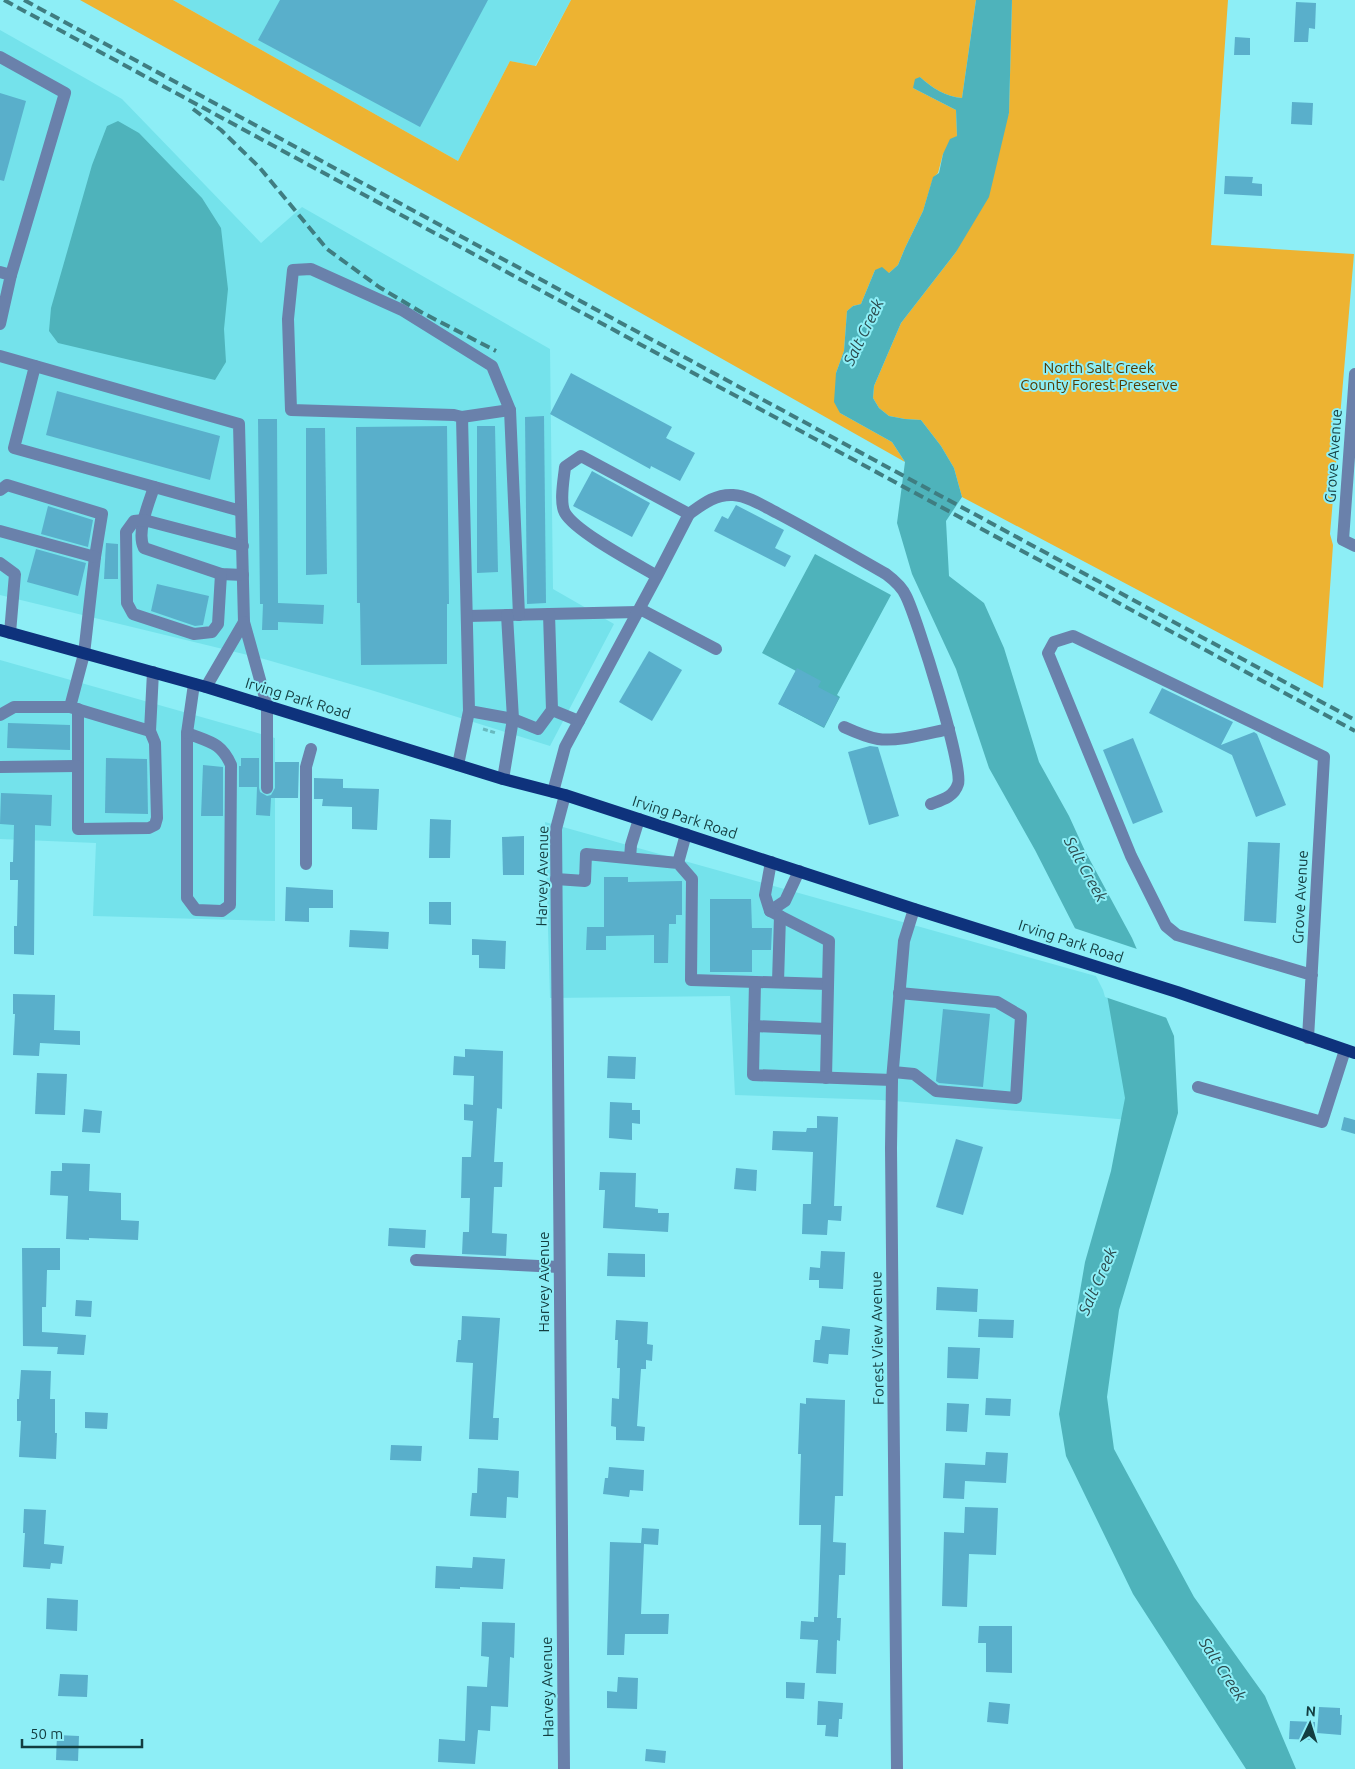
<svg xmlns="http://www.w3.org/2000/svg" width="1355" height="1769" font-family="Ubuntu,sans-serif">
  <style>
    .built { fill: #74e2eb }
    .green { fill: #edb332 }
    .water { fill: #4eb3bb }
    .pier { fill: #8deef6 }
    .building { fill: #59afcb }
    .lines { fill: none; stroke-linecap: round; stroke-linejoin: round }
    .path { stroke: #68b9bf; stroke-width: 3; stroke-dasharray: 5 2.5; stroke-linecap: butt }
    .minor { stroke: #6a81ab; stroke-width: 12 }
    .major { stroke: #0e327c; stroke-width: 12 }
    .rail { stroke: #3f7d81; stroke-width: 4; stroke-dasharray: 10 5; stroke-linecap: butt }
    .labels { text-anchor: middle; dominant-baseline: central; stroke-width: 4; stroke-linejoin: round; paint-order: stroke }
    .park-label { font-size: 15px; fill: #533b03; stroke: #8deef6 }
    .street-label { font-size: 15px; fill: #133d40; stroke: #8deef6 }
    .water-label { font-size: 16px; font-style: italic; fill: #2c4b4e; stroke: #8deef6 }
  </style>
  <rect width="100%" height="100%" fill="#8deef6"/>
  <g class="built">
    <path d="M173 0H571L535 66 510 61 458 161Z"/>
    <path d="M0 30 122 99 261 243 302 207 550 349 553 589 614 624 550 746 371 690 264 659 0 595Z"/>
    <path d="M0 660 275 738V921L93 916 96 843 0 839Z"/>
    <path d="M545 822 1110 980 1143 1121 881 1100 735 1095 730 996 550 998Z"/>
  </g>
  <g class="green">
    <path d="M80 0H173L458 161 510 61 536 66 571 0H976L962 98C946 97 932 88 920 77L913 88 956 110 957 136 943 154 938 173 933 178 923 211 905 248 898 265 889 273 875 270 861 304 853 306 847 311 844 351 836 373 840 413 892 442 905 462 483 224Z"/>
    <path d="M1012 0H1228L1211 245 1354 254 1330 534 1333 545 1323 688 962 497 954 468 941 446 921 420 905 419 889 416 879 408 873 398 874 386 901 323 956 252 1009 113Z"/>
  </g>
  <g class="water">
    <path d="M976 0H1012L1009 113 989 197 956 252 901 323 874 386 873 398 879 408 889 416 905 419 921 420 941 446 954 468 962 497 946 521 949 576 984 603 1004 648 1039 762 1069 816 1085 851 1132 938 1174 1036 1178 1113 1119 1310 1107 1397 1114 1449 1194 1597 1265 1696 1296 1769H1246L1133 1594 1066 1456 1059 1414 1085 1262 1111 1171 1125 1098 1106 989 1035 850 989 768 956 669 912 574 897 523 905 462 892 442 840 413 834 402 836 373 844 351 847 311 853 306 861 304 875 270 882 267 889 273 898 265 905 248 923 211 933 177 939 173 943 154 950 139 957 136 956 110 913 88 915 79 920 77C932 88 946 97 962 98Z"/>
    <path d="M118 121 139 133 202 198 221 228 228 289 224 329 226 362 215 380 58 343 49 331 51 308 92 165 107 126Z"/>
    <path d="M815 554 891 595 837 695 840 697 824 728 779 704 796 671 762 653Z"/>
  </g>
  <path class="pier" d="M1071 927 1140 950 1170 1019 1105 997 1103 990Z"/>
  <g class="building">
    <path d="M280 0H488L420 127 258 40Z"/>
    <path d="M1296 2 1316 3 1315 29 1309 28 1308 42H1294Z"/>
    <path d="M1235 37 1250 38V55H1234Z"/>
    <path d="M0 93 26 101 4 181 0 180Z"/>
    <path d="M1292 102 1313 103 1312 125 1291 124Z"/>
    <path d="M1225 176 1253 177 1252 183 1262 184V196L1224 194Z"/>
    <path d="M571 373 672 427 666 438 695 453 680 481 651 466 650 469 550 414Z"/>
    <path d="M57 391 220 436 210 480 46 435Z"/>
    <path d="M544 416 546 603 527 604 525 417Z"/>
    <path d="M258 419H277L278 603 324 605 323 624 278 622V630H262L263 604H260Z"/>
    <path d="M447 426 449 604H447V664L361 665 360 603H357L356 427Z"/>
    <path d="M477 426H495L498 572 477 573Z"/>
    <path d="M306 428H325L327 574 306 575Z"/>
    <path d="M592 471 650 503 632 537 573 506Z"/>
    <path d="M736 505 784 530 775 548 791 556 785 567 714 531 722 516 728 519Z"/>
    <path d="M48 506 93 520 88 547 41 534Z"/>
    <path d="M106 543 118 544V579H104Z"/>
    <path d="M36 549 86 563 78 596 27 582Z"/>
    <path d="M157 584 209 596 203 625 195 626 151 611Z"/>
    <path d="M649 651 682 670 652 721 619 702Z"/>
    <path d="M797 668 821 681 818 687 839 698 824 727 778 704Z"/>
    <path d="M1162 688 1233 722 1221 745 1254 732 1257 734 1286 805 1256 817 1232 755 1149 713Z"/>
    <path d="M8 723 70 725V750L7 748Z"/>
    <path d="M1133 738 1163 812 1133 824 1103 750Z"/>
    <path d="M870 746 878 747 899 816 869 825 848 752Z"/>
    <path d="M106 758 147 759 148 814 105 813Z"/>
    <path d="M241 758H259V788L260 792 267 796 271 795 275 788V762H299L298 798H271L270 816 256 815 257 787H239V766H241Z"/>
    <path d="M203 765 223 767V816H201Z"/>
    <path d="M314 778 343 779V788L379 789 377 830 352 829V807L322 806 323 799H314Z"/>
    <path d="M1 793 52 795 51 826 35 825 34 955 14 954V926H17L18 880H10V862H13L14 825 0 824Z"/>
    <path d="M430 819 451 820 450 858H429Z"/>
    <path d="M524 836V875H503L502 837Z"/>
    <path d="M1248 842 1280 843 1276 923 1244 921Z"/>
    <path d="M604 877H628V882L682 881V915H676V924H669L668 963H654V935L606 936V950H586L587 927H604Z"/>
    <path d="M286 887 333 890V908H309V922L285 921Z"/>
    <path d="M710 899H751L752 928H772L771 950H752V972H710Z"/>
    <path d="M429 902H451V925L429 924Z"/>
    <path d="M350 930 389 932 388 949 349 947Z"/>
    <path d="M472 939 506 941 505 969 479 968V955H472Z"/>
    <path d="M13 994 55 995 54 1030 80 1031V1045L40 1043 39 1056 13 1055 15 1014H13Z"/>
    <path d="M943 1009 990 1014 983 1087 939 1083 936 1081Z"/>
    <path d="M465 1049 503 1051 502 1109 497 1108 494 1162H503L502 1187H494L492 1233 507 1234 506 1256 462 1254 463 1232H469L470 1198H461L462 1157H471L473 1121 464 1120V1104L473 1105 474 1076 453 1075 454 1056 465 1057Z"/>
    <path d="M608 1056 636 1057 635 1079 607 1078Z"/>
    <path d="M37 1073 67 1074 65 1115 35 1114Z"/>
    <path d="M610 1102 632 1103V1110H640V1124L632 1123V1140L609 1138Z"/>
    <path d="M84 1109 102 1111 100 1133 82 1132Z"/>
    <path d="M817 1116 838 1117 834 1206H842L841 1221 828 1220 827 1235 802 1234 803 1204H811L813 1152 772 1150 773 1131 806 1132 807 1128H817Z"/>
    <path d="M1344 1117 1355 1120V1134L1341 1130Z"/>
    <path d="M956 1139 983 1147 963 1215 936 1207Z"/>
    <path d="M62 1163 90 1164 89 1191 121 1193V1220L139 1221 138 1240 89 1238V1240L66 1239 68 1196 50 1195 51 1171H62Z"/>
    <path d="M736 1168 757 1170 756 1191 734 1189Z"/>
    <path d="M600 1172 636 1173 635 1207 658 1209V1213H669L668 1232 603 1228 605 1190H599Z"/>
    <path d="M389 1228 426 1230 425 1248 388 1246Z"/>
    <path d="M22 1248H60V1270H47L46 1307H42V1332L86 1335 84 1355 57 1354 58 1347 23 1346Z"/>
    <path d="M821 1251 845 1252 843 1289 819 1288V1280H809L810 1267 820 1268Z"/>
    <path d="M608 1253 645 1254V1277L607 1276Z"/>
    <path d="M937 1287 978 1289 977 1312 936 1310Z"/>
    <path d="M76 1300 92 1301 91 1317 75 1316Z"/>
    <path d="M462 1316 500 1318 493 1418H499L498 1440 469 1439 473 1363 456 1362 458 1340H461Z"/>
    <path d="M979 1319 1014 1320 1013 1338 978 1337Z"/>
    <path d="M616 1320 648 1322 647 1344 653 1345 652 1361 646 1360V1369H641L637 1426 645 1427 644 1441 616 1440V1427L611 1426 612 1398 619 1399 620 1368H617L618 1340H615Z"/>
    <path d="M822 1326 850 1329 848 1355 829 1354 828 1364 813 1362 815 1340H820Z"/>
    <path d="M948 1347 980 1348 978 1379 947 1378Z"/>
    <path d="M21 1370 51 1371 50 1399H55V1433H57L56 1459 19 1457 21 1421H17V1399H19Z"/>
    <path d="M806 1398 845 1400 843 1496H835L833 1542 846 1543 845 1575H839L837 1618H841L840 1641 837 1640 836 1674 816 1673 818 1640 800 1639 801 1621 814 1622V1617H818L821 1525H799L801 1454H798L800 1403 806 1404Z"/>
    <path d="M986 1398 1011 1399 1010 1416 985 1415Z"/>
    <path d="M947 1403 969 1404 967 1432 946 1431Z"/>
    <path d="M85 1412 108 1413 107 1429 85 1428Z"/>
    <path d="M391 1445 422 1446 421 1461 390 1460Z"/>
    <path d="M986 1452 1008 1453 1006 1483 965 1481 964 1499 943 1498 945 1463 985 1465Z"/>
    <path d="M609 1467 644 1470 643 1491 630 1490 629 1497 603 1494 605 1478H608Z"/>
    <path d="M478 1468 519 1471 518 1498 507 1497 506 1518 470 1516 472 1493H477Z"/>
    <path d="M965 1507 998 1508 996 1555 969 1554 967 1607 942 1606 944 1532 964 1533Z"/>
    <path d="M24 1509 46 1510 44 1544 64 1546 62 1564 51 1563 50 1569 23 1567 25 1533H23Z"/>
    <path d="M642 1528 659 1529 658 1545 644 1544 641 1614H669L668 1634H625L624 1655H607L610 1542 641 1543Z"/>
    <path d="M473 1557 505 1559 503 1589 460 1587V1589L435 1588 436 1566 472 1568Z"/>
    <path d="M47 1598 78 1600 77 1631 46 1629Z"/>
    <path d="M482 1622 515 1623 514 1658 510 1657 508 1707 491 1706 490 1731 478 1730 475 1764 438 1762 439 1739 465 1741 467 1686 487 1687 489 1657 481 1656Z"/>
    <path d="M979 1626H1012V1673L986 1672V1643H978Z"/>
    <path d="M60 1674 88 1675 87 1697 58 1696Z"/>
    <path d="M618 1677 638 1678 637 1709 607 1708V1691L617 1692Z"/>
    <path d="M786 1682 805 1683 804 1699 786 1698Z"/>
    <path d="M818 1701 843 1703 842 1719H839L838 1737 825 1736 826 1725H817Z"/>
    <path d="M989 1702 1010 1704 1008 1724 987 1722Z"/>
    <path d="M1319 1707 1340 1708V1715H1342L1341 1735 1317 1733Z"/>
    <path d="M1290 1721 1315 1722V1740L1289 1739Z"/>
    <path d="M57 1735 79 1736 78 1761 56 1760Z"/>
    <path d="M646 1749 666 1751 665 1763 645 1761Z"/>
  </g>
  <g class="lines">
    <path class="path" d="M483 729 496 733"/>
    <g class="minor">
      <path d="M0 57 65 93 11 275"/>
      <path d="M0 272 11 275 0 324"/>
      <path d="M0 356 239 424 244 622 267 705V788"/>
      <path d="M35 366 14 448 241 511"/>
      <path d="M1355 374 1343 540 1355 546"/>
      <path d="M462 417 510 410"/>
      <path d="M154 487C149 503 136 532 144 548L221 574 243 575"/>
      <path d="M0 490 7 485 102 514 95 557 84 654 70 707"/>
      <path d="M689 514C703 504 715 494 733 495 749 496 765 507 779 514 815 533 851 554 886 574 894 580 902 587 906 596 917 618 964 768 958 784 954 797 942 800 931 804"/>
      <path d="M0 531 95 557"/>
      <path d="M0 563 15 574 10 633"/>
      <path d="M221 574 218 624 212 632 194 634 133 614 127 603 126 532 134 521 144 520 243 546"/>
      <path d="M640 609 716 649"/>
      <path d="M549 614 638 612"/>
      <path d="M467 616 549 614 552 710 538 729 513 719 469 711"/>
      <path d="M206 687 244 622"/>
      <path d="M78 709V829L149 828 155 825 157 818 155 743 150 731"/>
      <path d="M552 710 579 721"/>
      <path d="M0 715 14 707H70L150 731 153 672"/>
      <path d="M844 727C855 732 866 737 878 739 897 742 929 733 949 729"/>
      <path d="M187 733C209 742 221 742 231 765L230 905 222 911 196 910 187 898Z"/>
      <path d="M187 733 194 684"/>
      <path d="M458 765 469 711 462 417 454 415 291 410 288 319 293 270 311 269 402 310 492 366 510 410 519 615"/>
      <path d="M0 767 77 766"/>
      <path d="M503 779 513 719 507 615"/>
      <path d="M553 792 565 747 657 576C635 563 576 532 565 513 559 503 564 478 565 467L581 456 689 514 657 576"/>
      <path d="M630 858 631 845 639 819"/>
      <path d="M771 862 765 895 770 911 785 901 799 871"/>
      <path d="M678 863 686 834"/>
      <path d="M306 864V767L311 749"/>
      <path d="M556 879 585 881 586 854 678 863 692 879 691 980 828 984"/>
      <path d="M770 911 829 941 826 1078"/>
      <path d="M755 982 753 1075 892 1080"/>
      <path d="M778 982 780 916"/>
      <path d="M754 1026 827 1029"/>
      <path d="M1308 1038 1324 757 1073 636 1054 642 1048 653 1131 856 1166 926 1177 935 1312 975"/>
      <path d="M893 1072 914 1074 936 1091 1016 1098 1021 1016 997 1002 899 993"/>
      <path d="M1198 1087 1322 1122 1345 1050"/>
      <path d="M416 1260 559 1267"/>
      <path d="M564 1769 556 829 565 795"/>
      <path d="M897 1769 891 1148 892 1080 904 941 914 909"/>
    </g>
    <path class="major" d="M0 630 206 687 503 779 565 795 914 909 1177 992 1355 1053"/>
    <g class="rail">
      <path d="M4 0 1355 731"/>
      <path d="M24 0 1355 720"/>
      <path d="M193 109 221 130 260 168 327 249 379 287 421 312 496 351"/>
    </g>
  </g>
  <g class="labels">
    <g class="park-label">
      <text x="1099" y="367">North Salt Creek<tspan x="1099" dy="17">County Forest Preserve</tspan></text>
    </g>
    <g class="street-label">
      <text transform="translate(1333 456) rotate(-86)">Grove Avenue</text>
      <text transform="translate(298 698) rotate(17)">Irving Park Road</text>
      <text transform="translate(685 817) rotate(18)">Irving Park Road</text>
      <text transform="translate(542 876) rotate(-89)">Harvey Avenue</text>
      <text transform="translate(1300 897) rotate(-87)">Grove Avenue</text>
      <text transform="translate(1071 941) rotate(18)">Irving Park Road</text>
      <text transform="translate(543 1282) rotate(-90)">Harvey Avenue</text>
      <text transform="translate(877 1338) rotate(-91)">Forest View Avenue</text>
      <text transform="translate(547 1687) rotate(-91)">Harvey Avenue</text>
    </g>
    <g class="water-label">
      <text transform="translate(863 332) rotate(-64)">Salt Creek</text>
      <text transform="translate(1086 869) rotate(61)">Salt Creek</text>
      <text transform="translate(1097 1281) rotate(-66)">Salt Creek</text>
      <text transform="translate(1223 1669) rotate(57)">Salt Creek</text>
    </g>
  </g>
  <g transform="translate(1310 1724) rotate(4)" stroke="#8deef6" stroke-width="4" paint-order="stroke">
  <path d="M0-4L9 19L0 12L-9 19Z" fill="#133d40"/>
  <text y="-8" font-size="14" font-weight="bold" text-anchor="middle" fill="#133d40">N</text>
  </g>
  <path d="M22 1739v8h120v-8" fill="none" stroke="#133d40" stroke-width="2.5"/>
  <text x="30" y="1739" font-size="15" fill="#133d40" stroke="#8deef6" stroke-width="4" paint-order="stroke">50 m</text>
</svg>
